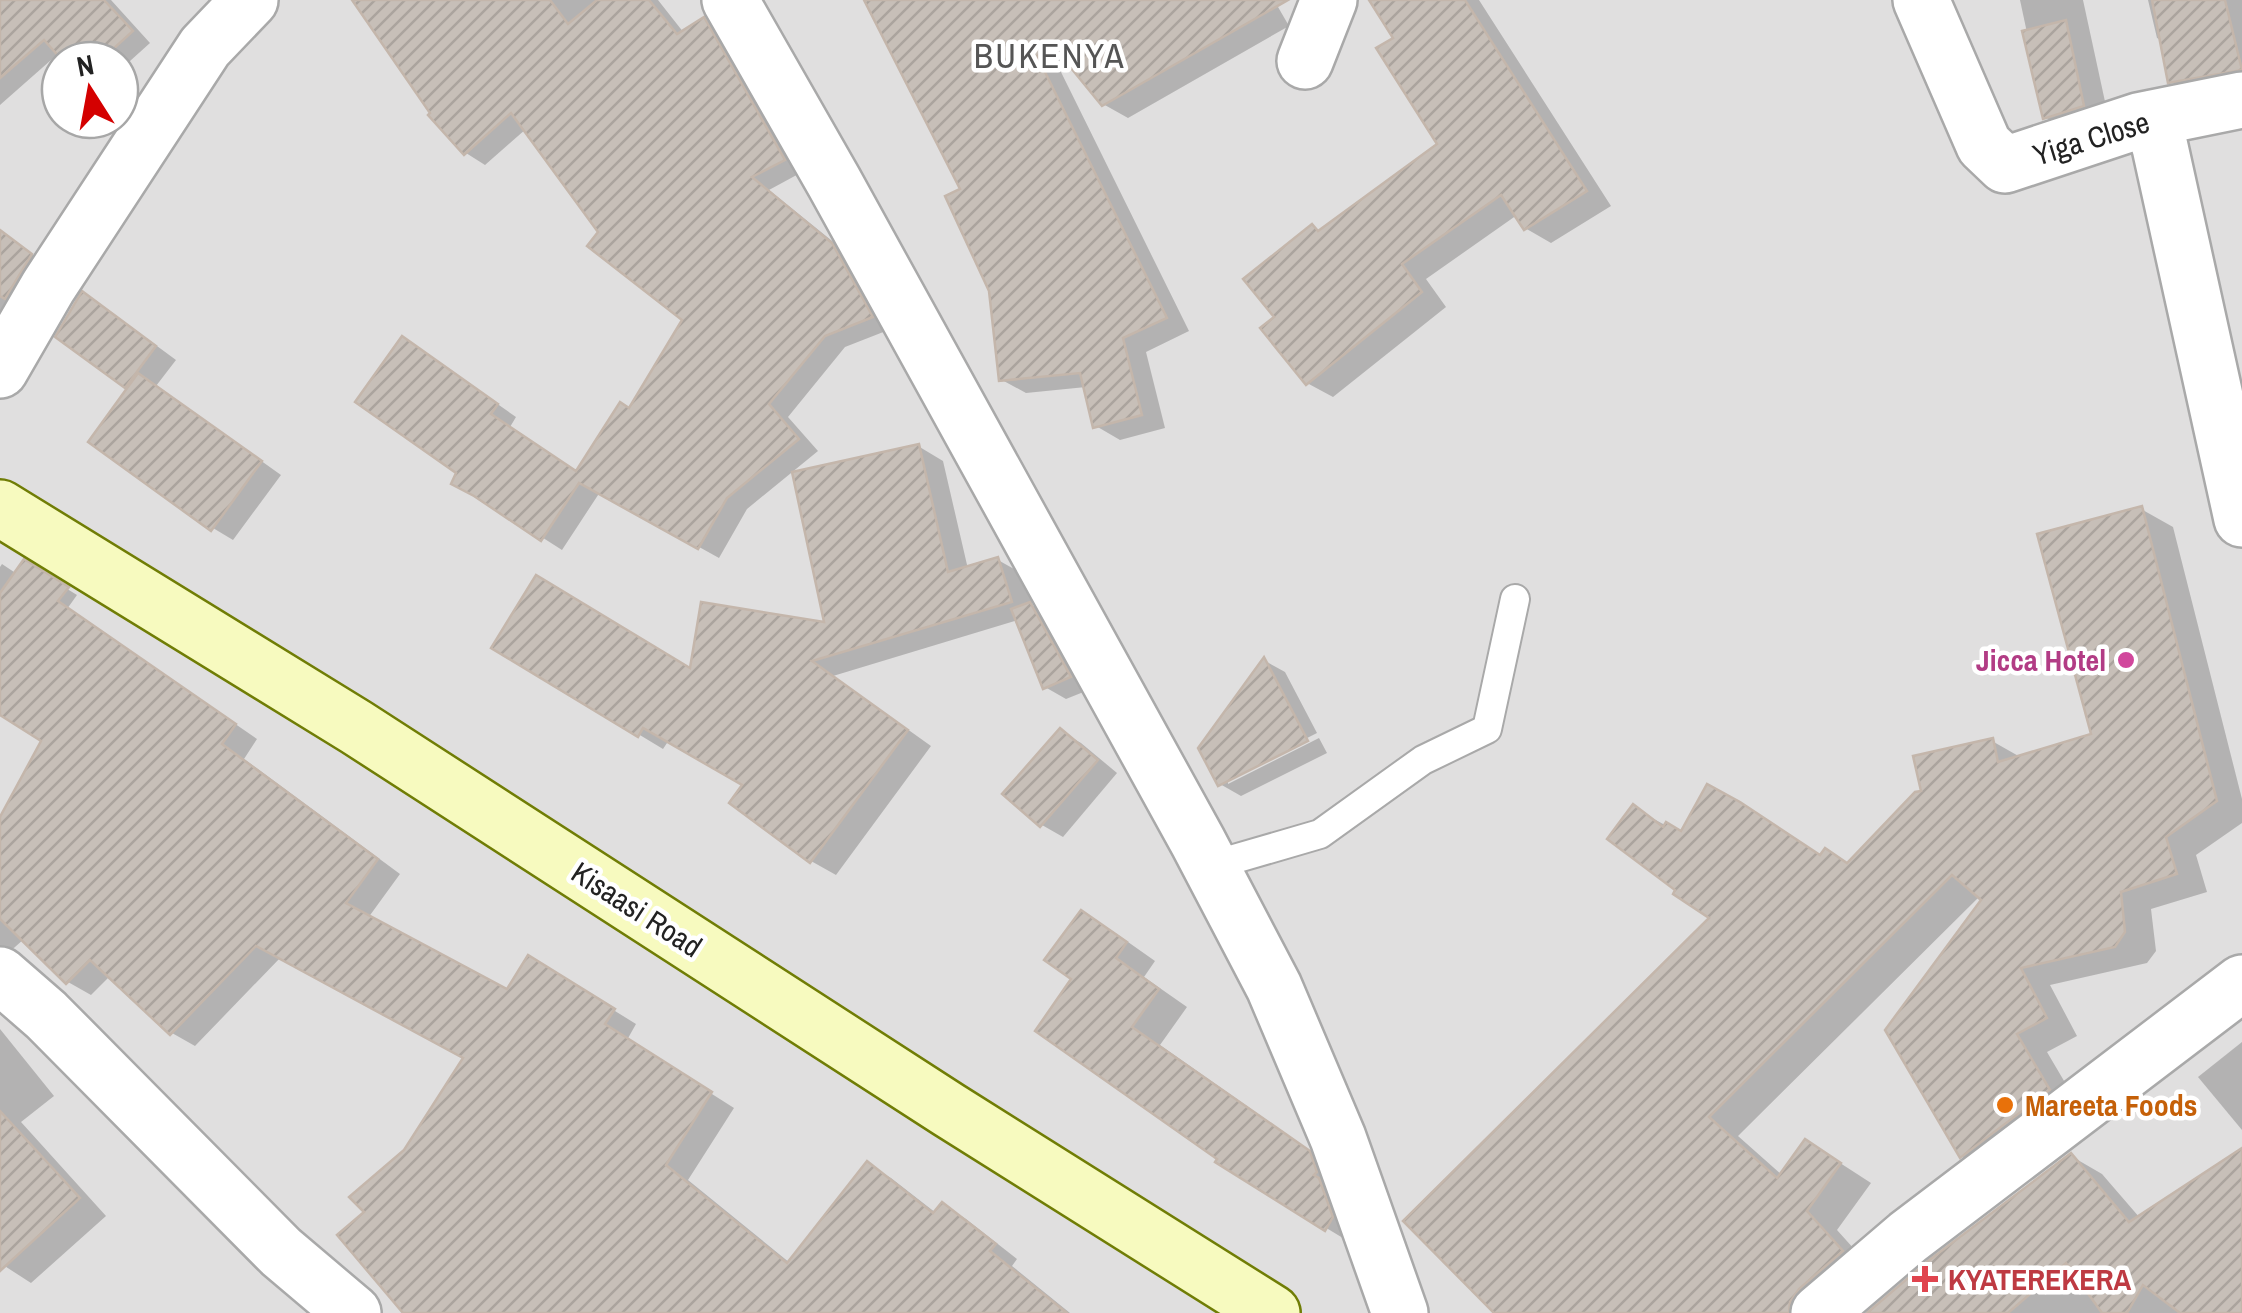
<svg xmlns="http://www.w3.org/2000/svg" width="2242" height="1313" font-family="'Archivo Narrow',sans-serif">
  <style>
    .residential { fill: #e0dfdf; fill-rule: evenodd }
    .shadow { fill: #0003 }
    .building { fill: url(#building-hatch); stroke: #c4b6ab; stroke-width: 2.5 }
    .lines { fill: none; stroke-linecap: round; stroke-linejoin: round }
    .service-casing { stroke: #a9a9a9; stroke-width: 32 }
    .minor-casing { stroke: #a9a9a9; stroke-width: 60 }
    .secondary-casing { stroke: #707d05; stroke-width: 60 }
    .service { stroke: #fff; stroke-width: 28 }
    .minor { stroke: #fff; stroke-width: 55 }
    .secondary { stroke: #f7fabf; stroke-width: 55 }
    .hotel-dot { fill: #d1479c; stroke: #fff; stroke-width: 4 }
    .food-dot { fill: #e8710a; stroke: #fff; stroke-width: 4 }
    .health-dot { fill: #e0444e; stroke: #fff; stroke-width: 4 }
    .labels { text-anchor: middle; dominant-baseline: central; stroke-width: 9; stroke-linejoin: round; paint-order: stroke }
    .street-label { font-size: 30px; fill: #222; stroke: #fff }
    .hotel-label { font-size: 30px; font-weight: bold; fill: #b23c85; stroke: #fff; text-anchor: end }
    .food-label { font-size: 30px; font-weight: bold; fill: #c56008; stroke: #fff; text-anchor: start }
    .health-label { font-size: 30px; font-weight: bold; fill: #be3a42; stroke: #fff; text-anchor: start }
    .quarter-label { font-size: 35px; letter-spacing: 2.5px; fill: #555; stroke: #fff }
  </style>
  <defs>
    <pattern id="building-hatch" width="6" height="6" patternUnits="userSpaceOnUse" patternTransform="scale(2.5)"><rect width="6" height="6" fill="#c7bfb8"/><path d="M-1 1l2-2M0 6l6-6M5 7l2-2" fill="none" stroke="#aba49e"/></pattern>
  </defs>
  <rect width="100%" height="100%" fill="#f2efe9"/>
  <path class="residential" d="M0 0H2242V1313H0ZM60 60H120V120H60Z"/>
  <g class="shadow">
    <path d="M0 0H111L150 43 120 70V60H66L59 53 0 105Z"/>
    <path d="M371 0H658L684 33 704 20 724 31 804 171 769 190 852 257 891 329 845 347 788 417 818 451 747 509 719 558 600 492 562 550 482 499 459 472 422 351 516 417 510 427 578 473 630 411 686 320 601 232 526 129 485 165 466 153Z"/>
    <path d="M866 0H1274L1289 26 1128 118 1103 104 1070 64 1060 70 1189 331 1146 352 1165 428 1120 440 1096 426 1086 387 1026 393 1002 380 991 291 963 190Z"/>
    <path d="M1372 0H1479L1611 206 1551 243 1525 228 1517 215 1426 279 1446 307 1333 397 1307 383 1277 318 1313 227 1321 232 1440 145 1396 38Z"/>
    <path d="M2020 0H2083L2109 120 2070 132 2045 117Z"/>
    <path d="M2148 0H2242V85L2193 95 2170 81 2163 41 2157 38Z"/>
    <path d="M0 233 52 268 0 355Z"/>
    <path d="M83 295 104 307 176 360 156 386 281 475 233 540 213 528 130 388 59 336Z"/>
    <path d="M918 446 943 461 968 569 998 560 1023 574 1033 606 1051 617 1091 689 1066 699 1045 687 1018 620 833 676 931 746 836 875 811 861 746 784 669 740 663 749 494 647 692 671 828 626Z"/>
    <path d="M2141 509 2173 527 2242 799V823L2196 855 2207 892 2151 909 2156 951 2147 963 2050 985 2077 1036 2047 1052 2080 1108 1993 1174 1962 1157 1984 900 1980 896 1738 1136 1782 1175 1837 1161 1871 1183 1837 1230 1873 1270 1826 1313H1498L1713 918 1679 890 1634 808 1683 835 1739 804 1822 856 1849 865 1924 792 1992 741 2022 758 2094 736Z"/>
    <path d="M25 563 77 595 67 609 0 618V567L2 564 17 574Z"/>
    <path d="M125 648 257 739 244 759 400 874 368 918 508 993 552 972 636 1024 627 1040 734 1108 688 1180 790 1263 867 1164 891 1178 936 1213 943 1205 966 1219 1017 1259 1012 1266 1070 1313H407L367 1212 466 1057 281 957 195 1046 172 1033 110 976 91 995 68 982 24 939 6 955 0 952V822Z"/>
    <path d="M1265 661 1285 672 1317 733 1228 778V784L1319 738 1327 753 1241 796 1220 784Z"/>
    <path d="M1060 731 1081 743 1117 773 1063 837 1042 825 1005 794Z"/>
    <path d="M1082 913 1111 930 1155 961 1144 977 1187 1007 1160 1045 1339 1171 1356 1246 1218 1162 1221 1158 1074 979Z"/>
    <path d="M0 1029 54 1096 21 1122 106 1216 31 1283 0 1263Z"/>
    <path d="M2242 1042V1130L2198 1077Z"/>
    <path d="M2071 1156 2102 1174 2140 1218 2242 1157V1313H1871Z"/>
  </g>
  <g class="building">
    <path d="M0 0H104L133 31 101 60H62L44 40 0 78Z"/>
    <path d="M352 0H550L568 24 597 0H649L677 34 704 17 785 160 752 177 832 243 873 317 825 336 769 404 799 439 727 498 698 549 579 483 541 541 474 496 451 484 456 473 355 402 402 336 498 404 491 414 576 471 620 402 629 408 682 320 587 246 598 232 511 113 464 155 428 115 430 113Z"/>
    <path d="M864 0H1288L1102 106 1053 46 1037 56 1167 318 1123 338 1142 415 1093 428 1080 373 999 381 989 291 945 196 960 189Z"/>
    <path d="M1369 0H1465L1587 191 1524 230 1501 195 1402 264 1422 292 1306 385 1260 328 1274 317 1243 279 1312 224 1318 231 1437 144 1376 48 1393 38Z"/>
    <path d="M2152 0H2225L2242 70 2168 83Z"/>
    <path d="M2066 20 2084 106 2043 119 2022 31Z"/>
    <path d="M0 230 32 254 5 299 0 296Z"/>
    <path d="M82 291 156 346 125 388 55 337Z"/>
    <path d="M138 373 262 461 211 531 88 442Z"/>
    <path d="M919 444 948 572 998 557 1012 602 812 661 908 730 810 863 729 803 742 785 643 728 638 737 491 648 536 575 690 668 701 602 824 622 792 472Z"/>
    <path d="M2142 506 2217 801 2166 837 2177 874 2121 892 2125 932 2115 947 2021 968 2047 1018 2017 1034 2050 1090 1960 1158 1885 1030 1981 900 1952 875 1709 1117 1777 1178 1805 1139 1841 1163 1807 1211 1843 1251 1799 1289 1790 1302 1789 1313H1494L1403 1221 1709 918 1673 894 1675 890 1607 839 1633 804 1663 827 1666 822 1681 831 1707 784 1740 802 1820 855 1825 848 1847 863 1915 792 1921 791 1913 756 1993 738 1998 762 2091 734 2037 534Z"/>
    <path d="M24 559 69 587 58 601 236 724 222 744 378 859 346 903 507 989 528 955 615 1009 605 1024 712 1092 666 1165 787 1263 867 1161 933 1213 942 1202 996 1244 990 1251 1067 1313H403L337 1235 364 1212 349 1197 404 1150 463 1058 256 946 170 1035 90 960 66 984 0 919V817L41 741 0 715V593Z"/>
    <path d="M1030 602 1071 677 1043 689 1011 609Z"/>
    <path d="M1264 657 1308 741 1218 786 1198 748Z"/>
    <path d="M1060 728 1098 760 1040 827 1002 794Z"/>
    <path d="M1081 910 1127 942 1116 958 1159 989 1132 1027 1310 1151 1317 1172 1314 1175 1319 1178 1333 1217 1325 1231 1215 1162 1217 1159 1035 1031 1071 979 1044 960Z"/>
    <path d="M0 1111 80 1198 0 1271Z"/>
    <path d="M2242 1148V1313H2180L2143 1285 2127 1313H2102L2066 1263 2008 1313H1867L1928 1261 2071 1153 2129 1222Z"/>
  </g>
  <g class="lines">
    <defs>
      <path id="service" d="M1210 866 1320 834 1423 760 1487 729 1515 599"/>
      <g id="minor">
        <path d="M730 0 834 182 1198 842 1274 987 1338 1138 1400 1313"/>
        <path d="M1921 0 1984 145 2005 165 2138 121 2242 100"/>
        <path d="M1305 61 1329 0"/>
        <path d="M2151 119 2160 147 2242 519"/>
        <path d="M0 370 48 287 205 47 250 0"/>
        <path d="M0 975 46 1015 281 1252 353 1313"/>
        <path d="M1819 1313 1908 1237 2242 983"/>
      </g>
      <path id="secondary" d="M0 508 356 727 949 1110 1272 1313"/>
    </defs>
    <use href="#service" class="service-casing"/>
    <use href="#minor" class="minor-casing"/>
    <use href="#secondary" class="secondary-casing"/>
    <use href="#service" class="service"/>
    <use href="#minor" class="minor"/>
    <use href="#secondary" class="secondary"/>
  </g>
  <circle class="hotel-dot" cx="2126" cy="660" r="10"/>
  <circle class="food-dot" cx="2005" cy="1105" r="10"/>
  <path class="health-dot" d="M1920 1264h10v10h10v10h-10v10h-10v-10h-10v-10h10z"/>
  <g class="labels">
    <g class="street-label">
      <text transform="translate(2091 138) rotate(-17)">Yiga Close</text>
      <text transform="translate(637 909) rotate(33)">Kisaasi Road</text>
    </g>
    <g class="hotel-label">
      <text x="2106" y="660">Jicca Hotel</text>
    </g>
    <g class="food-label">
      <text x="2025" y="1105">Mareeta Foods</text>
    </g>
    <g class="health-label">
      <text x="1948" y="1279">KYATEREKERA</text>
    </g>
    <g class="quarter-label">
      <text x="1050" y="55">BUKENYA</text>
    </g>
  </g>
  <g transform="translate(90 90) rotate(349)"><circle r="48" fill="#ffffff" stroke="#a7a7a7" stroke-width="2.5"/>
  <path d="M0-8L18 38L0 25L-18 38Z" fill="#d40000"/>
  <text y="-15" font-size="28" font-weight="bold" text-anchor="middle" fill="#222222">N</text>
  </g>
</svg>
